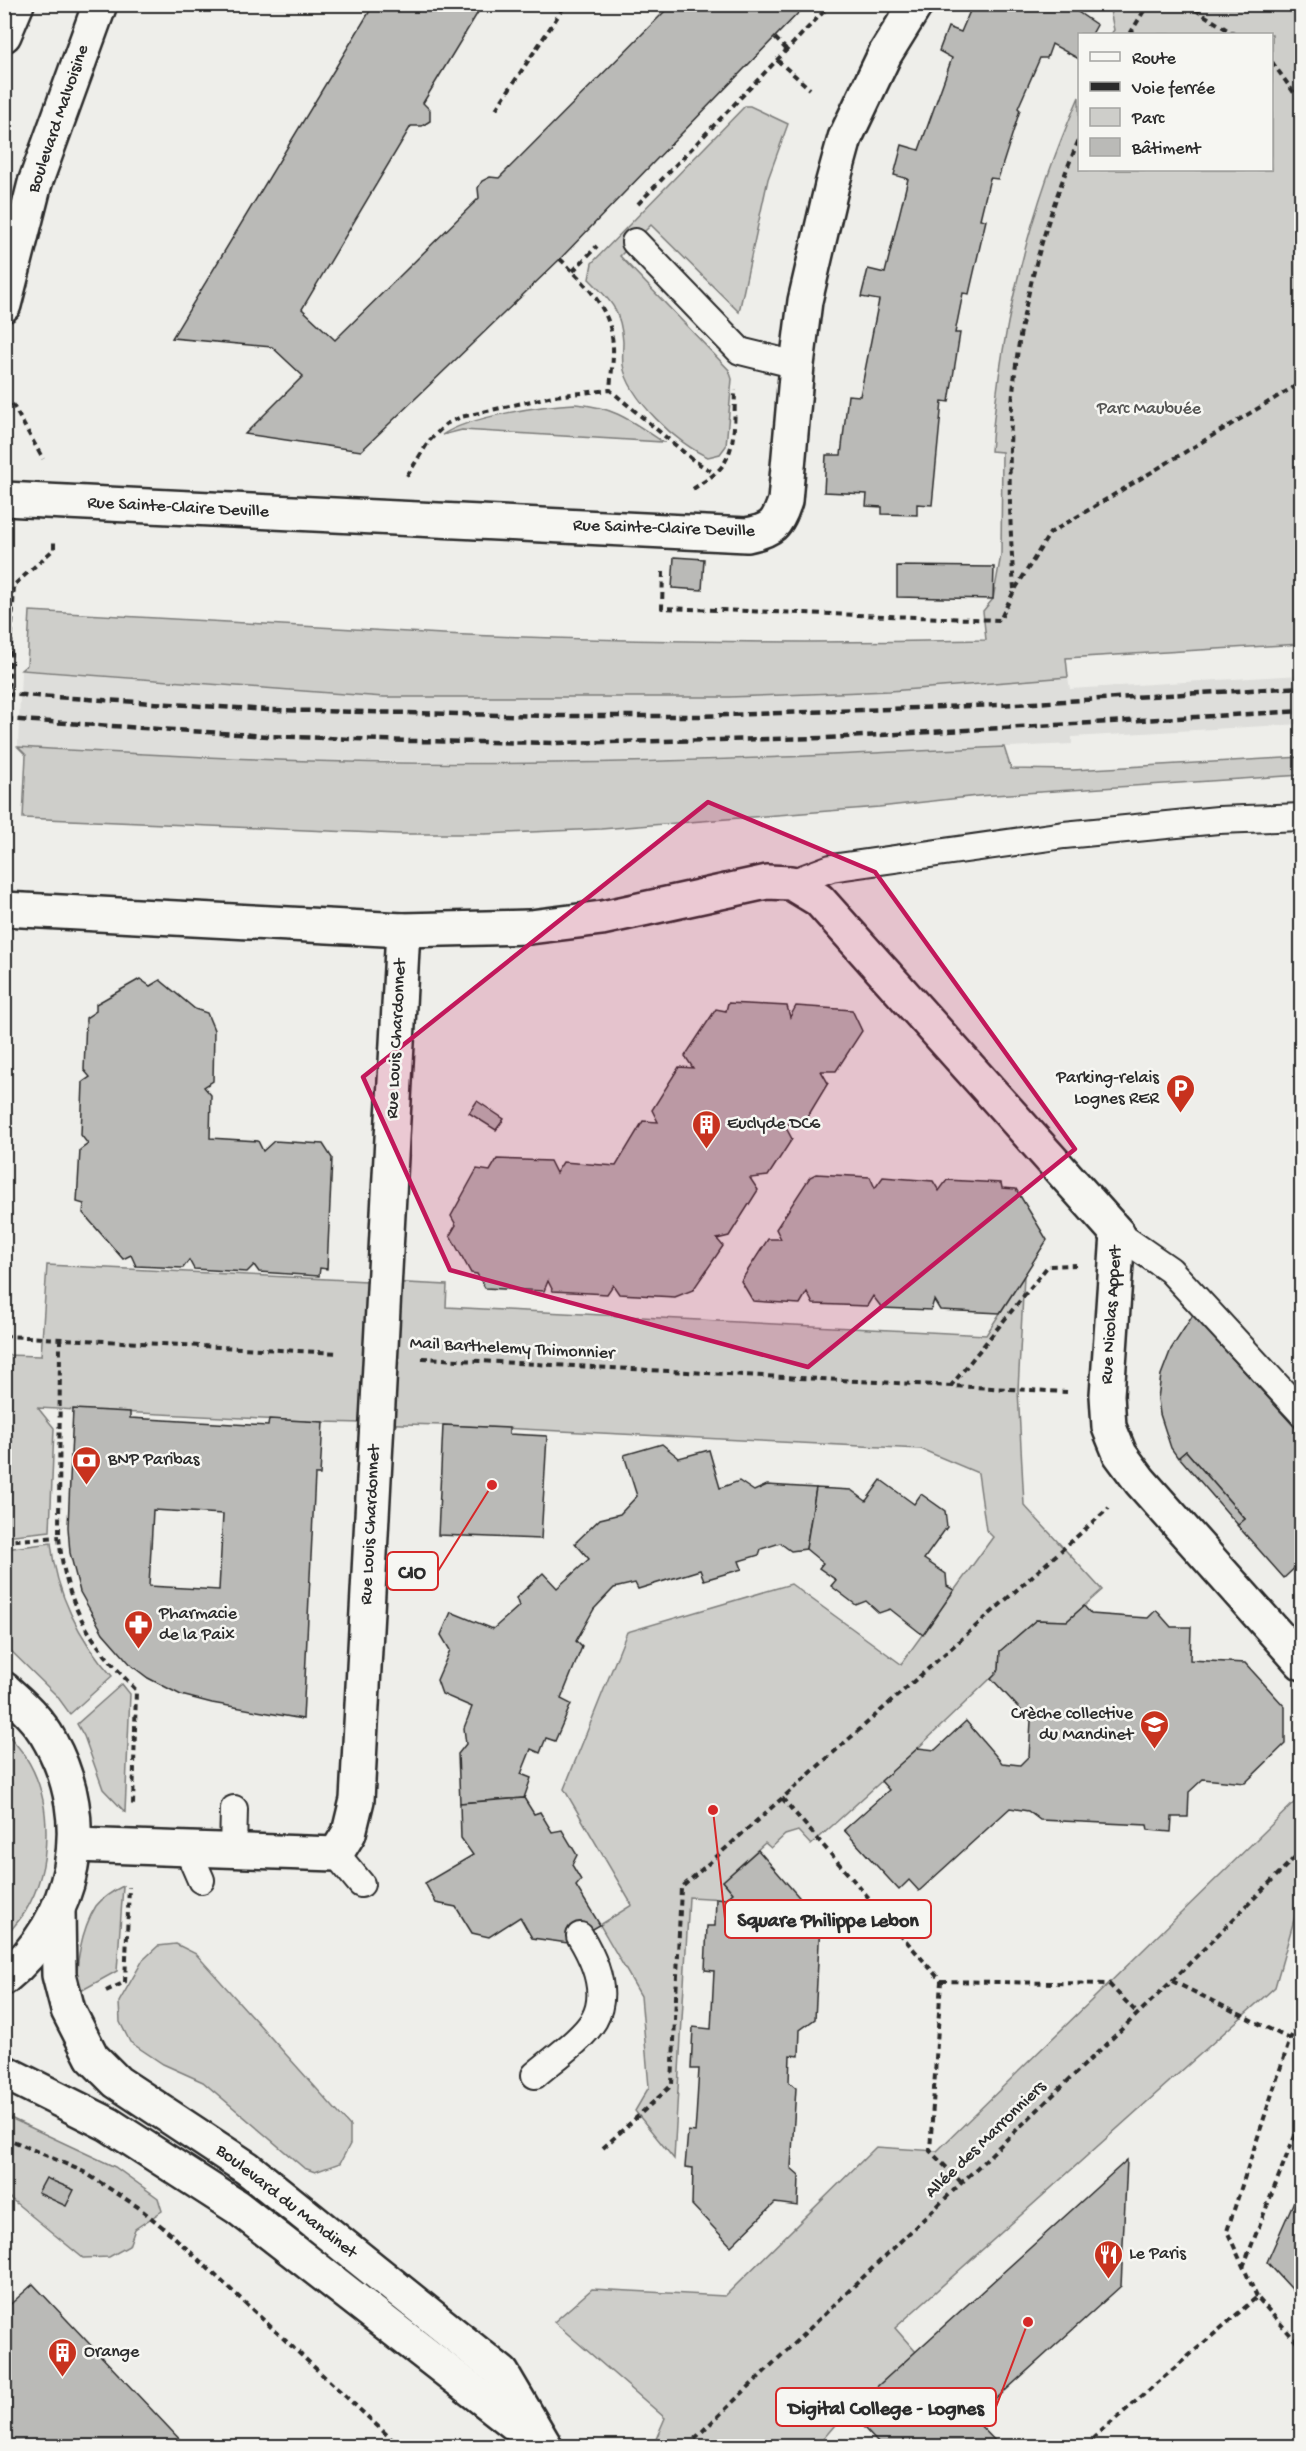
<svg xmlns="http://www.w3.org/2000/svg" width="1306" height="2451" font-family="'Gochi Hand',sans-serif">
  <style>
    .built { fill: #dededb }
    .green { fill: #cececa; stroke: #7c7c7a; stroke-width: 1.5 }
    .building { fill: #babab7; stroke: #2b2b2b; stroke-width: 1.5; fill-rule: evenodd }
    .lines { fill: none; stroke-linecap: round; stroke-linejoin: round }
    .lane-casing { stroke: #2b2b2b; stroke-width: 30 }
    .street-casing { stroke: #2b2b2b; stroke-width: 38 }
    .secondary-casing { stroke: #2b2b2b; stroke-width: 38 }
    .path { stroke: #2b2b2b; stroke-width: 4; stroke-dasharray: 6 4.5; stroke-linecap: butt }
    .lane { stroke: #f6f6f2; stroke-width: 26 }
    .street { stroke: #f6f6f2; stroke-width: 33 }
    .secondary { stroke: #f6f6f2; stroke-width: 33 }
    .rail { stroke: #2b2b2b; stroke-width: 4.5; stroke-dasharray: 9 4.5; stroke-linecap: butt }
    .path-bridge { stroke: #2b2b2b; stroke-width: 4; stroke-dasharray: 6 4.5; stroke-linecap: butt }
    .marked { fill: #c2185b; fill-opacity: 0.2; stroke: #c2185b; stroke-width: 4.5; stroke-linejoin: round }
    .labels { text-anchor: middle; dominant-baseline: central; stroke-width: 5; stroke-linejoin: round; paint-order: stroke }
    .street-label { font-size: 18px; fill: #2b2b2b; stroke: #f6f6f2 }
    .park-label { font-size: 18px; fill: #545453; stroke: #f6f6f2 }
    .poi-label { font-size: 18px; fill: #2b2b2b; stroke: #f6f6f2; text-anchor: start }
    .leader { fill: none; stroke: #d62828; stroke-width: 2 }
    .callout-dot { fill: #d62828; stroke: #f6f6f2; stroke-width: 2 }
    .callout { fill: #f6f6f2; stroke: #d62828; stroke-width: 2 }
    .callout-label { font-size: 20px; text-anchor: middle; font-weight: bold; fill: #2b2b2b }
  </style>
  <rect width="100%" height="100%" fill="#eeeeea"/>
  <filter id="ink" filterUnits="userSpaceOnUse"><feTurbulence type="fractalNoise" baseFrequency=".0167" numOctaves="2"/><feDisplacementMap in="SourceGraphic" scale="12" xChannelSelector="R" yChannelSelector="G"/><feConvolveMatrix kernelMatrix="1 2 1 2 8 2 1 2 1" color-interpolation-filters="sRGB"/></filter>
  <g filter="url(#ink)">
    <path class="built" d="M21 670 384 697H729L890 691 1068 677 1070 689 1301 675V724L1072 737V744L844 755 553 763 263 760 18 747Z"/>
    <g class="green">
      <path d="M1109 5H1301V644L1066 658 1068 677 890 691 729 697H384L21 670 27 665 30 611C168 618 305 627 443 634 624 642 806 644 986 640L983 611 993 599 1001 555 1002 452 991 451C1000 328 1029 210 1079 97L1080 170H1272V34H1111L1114 30Z"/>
      <path d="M745 106H750L788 124 768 179 739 312 651 225 620 256 729 370 732 379 726 446 720 454 708 457C678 445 628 398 623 365 622 357 623 349 623 342 621 310 611 301 589 279L592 263Z"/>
      <path d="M575 404C615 407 631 421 663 442L462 430 442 435C468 417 543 405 575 404Z"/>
      <path d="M18 747C196 758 375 766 553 763 703 762 854 754 1004 747L1011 769 1073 770 1301 757 1302 775 978 796 879 807 601 829 485 834H399L23 818 26 755Z"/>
      <path d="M47 1265 447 1285 446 1307 986 1335 1024 1276 1018 1390 1024 1505 1102 1590 1067 1621 1036 1620 1000 1651 999 1670 991 1678 918 1748 811 1845 798 1831 785 1835 771 1848 765 1843 723 1881 733 1893 726 1899 689 1897 674 2159 635 2111 649 2087 641 1996 600 1925 632 1905 564 1789 627 1632 791 1584 901 1664 993 1537 986 1530 978 1473 921 1449 443 1425 323 1422 38 1408 54 1428 50 1531 5 1536V1355L41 1356Z"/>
      <path d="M51 1543C56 1593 79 1639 112 1676L70 1714 57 1696 5 1645V1549Z"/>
      <path d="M122 1684 130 1694 125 1812 103 1789 84 1736 77 1724Z"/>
      <path d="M5 1730C11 1739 19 1747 25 1756 54 1800 52 1868 25 1912 19 1921 11 1929 5 1938Z"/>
      <path d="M1301 1796V1895L1275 1987 895 2328 916 2352 835 2425 817 2446H653L665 2418 554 2322 592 2289 725 2296 876 2147 937 2151Z"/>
      <path d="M123 1886 117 1971 77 1993C75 1966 81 1930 96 1906 103 1897 113 1891 123 1886Z"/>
      <path d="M176 1944 196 1954 350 2126V2144L340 2163 315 2172 304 2168 203 2082 163 2064 130 2042 120 2022 119 2002 143 1960 158 1946Z"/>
      <path d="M4 2115 115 2167 158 2198 162 2211 135 2229 129 2246 109 2257 83 2258 5 2194Z"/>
    </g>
    <g class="building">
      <path d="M374 4H483L423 103 430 110V121L422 126H411L302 309 335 340 479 198 478 188 482 181 490 177 499 178 672 4H807L560 259 361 451 245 434 303 376 272 347 172 338Z"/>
      <path d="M973 4H1066L1097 25 1092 34H1080L1079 59 1052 44 1047 58H1040L1018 108 1020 110 998 179 990 178 980 219 986 220 969 294 963 293 955 333H960L949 402 942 401 932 505 917 504V515L882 514V507L866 506 867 494 824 492 826 455H841L848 395 860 396 879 300 861 297 868 269 885 273 908 179 894 175 902 145 919 150 952 58 939 51 948 27 961 32Z"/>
      <path d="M674 557 704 559 702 590 672 588Z"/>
      <path d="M897 566 994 567 993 599 897 597Z"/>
      <path d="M140 979 150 986 160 980 195 1009 207 1013 214 1030 213 1081 204 1087 211 1095 210 1138 258 1141 263 1151 274 1141 323 1144 332 1158 327 1269 320 1268 319 1276 259 1272 254 1265 247 1272 194 1269 189 1260 183 1268 136 1266 131 1255 123 1259 83 1213 84 1204 77 1202 80 1150 88 1144 81 1135 83 1082 90 1077 84 1070 86 1018 96 1011V1004Z"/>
      <path d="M728 1003 787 1006 790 1017 796 1006 852 1010 862 1031 836 1071H821L828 1083 802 1126 784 1124 792 1139 768 1176 750 1178 758 1190 729 1236 717 1239 723 1246 693 1290 675 1297 619 1294 613 1285 607 1294 553 1291 548 1281 544 1291 485 1288 477 1274 471 1273 450 1235 456 1225 451 1216 477 1169 490 1171 497 1159 550 1161 556 1173 563 1162 616 1166 643 1121 658 1122 652 1110 679 1067 693 1068 685 1056 716 1009 726 1011Z"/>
      <path d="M477 1101 504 1119 496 1130 469 1113Z"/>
      <path d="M816 1174 870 1177 875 1188 883 1177 933 1181 939 1191 947 1180 1001 1183 1002 1188 1016 1189 1047 1240 1000 1313 940 1310 934 1300 931 1310 882 1308 873 1296 867 1306 813 1304 807 1292 800 1304 753 1301 741 1281 768 1239H781L776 1229 810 1177Z"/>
      <path d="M1193 1315 1302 1435V1561L1284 1578 1237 1525 1245 1519 1186 1451 1178 1458 1171 1448 1160 1414 1158 1399 1161 1375 1171 1349Z"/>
      <path d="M73 1409 130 1412V1418L268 1426 269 1419 323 1422 320 1475H315L303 1719 212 1703 181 1695 148 1678 132 1666 103 1633 80 1592 70 1553 68 1527ZM153 1510 223 1514 219 1590 149 1586Z"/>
      <path d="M443 1425 509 1428V1434L547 1436 541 1539 438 1535Z"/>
      <path d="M662 1444 679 1458 709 1450 720 1488 739 1481 754 1491 767 1485 816 1488 806 1549 791 1551 780 1543 761 1549 759 1555 739 1561 742 1569 704 1580 700 1570 638 1589 635 1583 614 1588 594 1609 576 1641 582 1647 561 1699 571 1704 555 1741 546 1738 540 1753 531 1749 521 1774 531 1778 524 1798 460 1803 458 1754 466 1744 464 1728 472 1707 442 1694 437 1680 450 1650 441 1635 451 1612 493 1629 519 1606 516 1598 543 1573 557 1588 589 1559 575 1543 600 1519 620 1514 637 1496 624 1455Z"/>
      <path d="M1186 1451 1245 1519 1238 1525 1179 1457Z"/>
      <path d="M881 1480 914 1504 921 1494 945 1511 947 1527 924 1559 946 1574 947 1586 954 1590 923 1635 890 1609 879 1613 866 1601 856 1605 831 1586 836 1580 819 1568 823 1563 806 1549 816 1488 851 1490 866 1501Z"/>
      <path d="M1084 1606 1091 1614 1132 1617 1148 1618 1156 1610 1171 1627H1191L1190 1660 1245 1663 1285 1707V1744L1245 1783 1203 1779 1189 1792 1188 1817H1172L1171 1832 1148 1830 1147 1825 1040 1820 1028 1811 1010 1808 919 1891 909 1880 899 1890 844 1830 889 1790 881 1781 918 1748 935 1750 966 1721 1002 1763 1020 1765 1029 1756 1031 1721 991 1678 999 1670 1000 1651 1036 1620 1067 1621Z"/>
      <path d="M524 1798 534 1814 540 1812 552 1832 562 1830 577 1855 572 1865 581 1880 576 1886 600 1925 568 1943 532 1938 520 1917 489 1937 472 1933 456 1907 436 1903 425 1883 473 1855 461 1838 460 1803Z"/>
      <path d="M758 1850 805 1904 821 1905 815 2019 800 2030 799 2056 790 2055 789 2082 796 2088 791 2168 799 2175 798 2206 775 2203 731 2246 692 2205 693 2168 685 2167 688 2131 695 2132 696 2119 699 2069H691L693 2027 711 2029 714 1971 705 1970 707 1926H715L716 1898 726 1899 733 1893 723 1881Z"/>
      <path d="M1127 2160 1121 2286 974 2419 1000 2446H881L849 2412Z"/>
      <path d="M46 2178 74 2190 66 2206 38 2193Z"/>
      <path d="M1302 2183V2300L1267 2262Z"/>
      <path d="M33 2284 186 2446H4V2310Z"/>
    </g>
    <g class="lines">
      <defs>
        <g id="lane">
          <path d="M635 242 740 351 797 365"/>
          <path d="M791 883 831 868 1064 835 1218 820 1302 817"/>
          <path d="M1118 1234 1170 1270 1302 1413"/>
          <path d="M187 1848 201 1880"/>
          <path d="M233 1851 234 1809"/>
          <path d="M336 1854 361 1884"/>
          <path d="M535 2075C552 2060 583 2039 594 2020 609 1993 594 1959 580 1936"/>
        </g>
        <g id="street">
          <path d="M4 35 17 4"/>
          <path d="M4 305 35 183 100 4"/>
          <path d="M4 499 747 535C772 530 777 525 785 501L797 365 805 301 832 185 845 138 885 54 916 4"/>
          <path d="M4 909 403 930 530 927 602 918 767 882 791 883 819 900 1118 1234 1107 1395 1109 1427 1120 1454 1140 1481 1302 1663"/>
          <path d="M75 1845 336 1854 349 1833 357 1800 403 930"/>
        </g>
        <g id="secondary">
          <path d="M4 1689C21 1704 39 1720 50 1741 95 1821 76 1920 4 1978"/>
          <path d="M58 1911 59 1975 68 2010 92 2057 117 2082 247 2168 502 2373 545 2446"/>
          <path d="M4 2072 108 2124 237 2207 532 2437"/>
        </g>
      </defs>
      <use href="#lane" class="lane-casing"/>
      <use href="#street" class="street-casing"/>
      <use href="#secondary" class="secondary-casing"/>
      <g class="path">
        <path d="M1186 4 1234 34"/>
        <path d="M1130 34 1148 4"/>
        <path d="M775 38 786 49"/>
        <path d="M777 60 810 89"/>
        <path d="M1272 62 1302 104"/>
        <path d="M496 109 566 4"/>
        <path d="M638 204 831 4"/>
        <path d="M560 259C582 280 608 305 612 337 615 354 611 373 610 390"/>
        <path d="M573 271 597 246"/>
        <path d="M4 399 10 400 43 459"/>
        <path d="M407 476 429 441 446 424 461 417 553 396 610 390 693 460 714 473"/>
        <path d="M693 489C703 482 716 475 723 465 737 445 734 413 735 390"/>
        <path d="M663 572 662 608 1000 620 1014 591 1050 533 1302 382"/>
        <path d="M1014 589C1008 501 1006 407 1023 320 1035 258 1055 195 1080 137"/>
        <path d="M10 667 14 585 54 549V542"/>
        <path d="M4 770 5 751"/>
        <path d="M4 1336 339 1353"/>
        <path d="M60 1338 59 1537C66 1607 89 1640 136 1690L133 1805"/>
        <path d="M422 1358 1067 1392"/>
        <path d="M950 1387 1048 1266 1076 1265"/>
        <path d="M4 1541 59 1537"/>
        <path d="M782 1798 941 1981 930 2151 961 2182"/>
        <path d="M941 1981 1109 1984 1138 2014"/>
        <path d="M1172 1981 1290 2039"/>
        <path d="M106 1991 125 1982 129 1887"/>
        <path d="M1297 2027 1302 2034"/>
        <path d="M4 2137 84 2172 138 2207 171 2234 399 2446"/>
        <path d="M603 2148 672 2085 681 1888 1109 1508"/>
        <path d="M1243 2267 1302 2117"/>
        <path d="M1257 2297 1227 2231 1290 2039 1302 2016"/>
        <path d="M687 2446 1172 1981 1302 1850"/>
        <path d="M1084 2446 1257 2297 1302 2348"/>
      </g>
      <use href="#lane" class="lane"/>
      <use href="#street" class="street"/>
      <use href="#secondary" class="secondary"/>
      <g class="rail">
        <path d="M4 694 270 710 551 716H699L999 705 1302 687"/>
        <path d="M4 719 268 736 410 741 558 743 826 738 1302 711"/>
      </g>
      <path class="path-bridge" d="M5 751 10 667"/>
    </g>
  </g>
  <path class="marked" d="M708 802 875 872 1075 1149 808 1367 450 1270 363 1077Z"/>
  <defs>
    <symbol id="parking-pin" viewBox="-11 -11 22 30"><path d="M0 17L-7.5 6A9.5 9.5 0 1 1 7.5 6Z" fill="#c8321e" stroke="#f6f6f2"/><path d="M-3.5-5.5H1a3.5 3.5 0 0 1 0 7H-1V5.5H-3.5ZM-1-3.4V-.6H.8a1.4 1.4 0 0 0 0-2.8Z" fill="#fff"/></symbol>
    <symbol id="building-pin" viewBox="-11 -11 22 30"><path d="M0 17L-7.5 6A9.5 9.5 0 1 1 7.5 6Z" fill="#c8321e" stroke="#f6f6f2"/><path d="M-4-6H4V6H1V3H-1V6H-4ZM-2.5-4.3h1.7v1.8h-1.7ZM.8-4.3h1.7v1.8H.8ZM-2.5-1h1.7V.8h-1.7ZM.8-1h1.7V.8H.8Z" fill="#fff"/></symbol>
    <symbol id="bank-pin" viewBox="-11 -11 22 30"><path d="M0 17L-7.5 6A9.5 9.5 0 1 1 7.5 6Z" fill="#c8321e" stroke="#f6f6f2"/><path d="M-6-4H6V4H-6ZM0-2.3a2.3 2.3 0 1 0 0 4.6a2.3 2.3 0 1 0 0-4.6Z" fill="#fff"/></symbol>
    <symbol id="pharmacy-pin" viewBox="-11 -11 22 30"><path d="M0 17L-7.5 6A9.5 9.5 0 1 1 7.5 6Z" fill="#c8321e" stroke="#f6f6f2"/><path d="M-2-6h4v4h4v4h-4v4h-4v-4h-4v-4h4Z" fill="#fff"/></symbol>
    <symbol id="school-pin" viewBox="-11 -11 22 30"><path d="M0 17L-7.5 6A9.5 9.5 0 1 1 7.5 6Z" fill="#c8321e" stroke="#f6f6f2"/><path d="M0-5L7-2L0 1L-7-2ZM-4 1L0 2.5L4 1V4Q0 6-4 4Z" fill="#fff"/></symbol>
    <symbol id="restaurant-pin" viewBox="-11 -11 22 30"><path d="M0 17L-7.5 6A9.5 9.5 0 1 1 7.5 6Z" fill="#c8321e" stroke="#f6f6f2"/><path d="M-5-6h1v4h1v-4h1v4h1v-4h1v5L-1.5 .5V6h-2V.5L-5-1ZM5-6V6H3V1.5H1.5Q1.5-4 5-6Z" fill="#fff"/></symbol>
  </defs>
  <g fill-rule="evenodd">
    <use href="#parking-pin" x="1164" y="1072" width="33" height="45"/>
    <use href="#building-pin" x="690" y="1108" width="33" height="45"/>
    <use href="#bank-pin" x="70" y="1444" width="33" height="45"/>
    <use href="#pharmacy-pin" x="122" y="1608" width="33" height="45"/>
    <use href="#school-pin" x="1138" y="1708" width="33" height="45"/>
    <use href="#restaurant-pin" x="1092" y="2238" width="33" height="45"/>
    <use href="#building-pin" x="46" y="2336" width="33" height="45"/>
  </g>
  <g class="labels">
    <g class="street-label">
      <text transform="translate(59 119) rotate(-71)">Boulevard Malvoisine</text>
      <text transform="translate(178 508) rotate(3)">Rue Sainte-Claire Deville</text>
      <text transform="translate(664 529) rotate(2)">Rue Sainte-Claire Deville</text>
      <text transform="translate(397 1039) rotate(-87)">Rue Louis Chardonnet</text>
      <text transform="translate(1112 1315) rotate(-86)">Rue Nicolas Appert</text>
      <text transform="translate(512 1349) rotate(3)">Mail Barthelemy Thimonnier</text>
      <text transform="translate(371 1525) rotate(-87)">Rue Louis Chardonnet</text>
      <text transform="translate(986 2140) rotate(-44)">Allée des Marronniers</text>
      <text transform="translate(286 2202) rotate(38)">Boulevard du Mandinet</text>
    </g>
    <g class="park-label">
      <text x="1149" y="409">Parc Maubuée</text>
    </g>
    <g class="poi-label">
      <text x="1159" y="1078" text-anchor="end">Parking-relais<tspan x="1159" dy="21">Lognes RER</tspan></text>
      <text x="727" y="1124">Euclyde DC6</text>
      <text x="108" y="1460">BNP Paribas</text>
      <text x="159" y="1614">Pharmacie<tspan x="159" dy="21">de la Paix</tspan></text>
      <text x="1133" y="1714" text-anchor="end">Crèche collective<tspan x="1133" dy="21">du Mandinet</tspan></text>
      <text x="1129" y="2254">Le Paris</text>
      <text x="84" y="2352">Orange</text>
    </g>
  </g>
  <path class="leader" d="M492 1485L438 1571M713 1810L725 1919M1028 2322L996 2407"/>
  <g class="callout-dot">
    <circle cx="492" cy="1485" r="6"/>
    <circle cx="713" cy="1810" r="6"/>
    <circle cx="1028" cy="2322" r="6"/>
  </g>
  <g class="callout">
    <rect x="387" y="1552" width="51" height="38" rx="6"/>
    <rect x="725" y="1900" width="206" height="38" rx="6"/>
    <rect x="776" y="2388" width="220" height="38" rx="6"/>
  </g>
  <g class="callout-label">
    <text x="412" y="1578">CIO</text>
    <text x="828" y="1926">Square Philippe Lebon</text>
    <text x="886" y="2414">Digital College - Lognes</text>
  </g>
  <rect width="1306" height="2451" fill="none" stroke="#f6f6f2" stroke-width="24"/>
  <rect x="12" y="12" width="1282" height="2427" fill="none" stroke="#2b2b2b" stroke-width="2" filter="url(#ink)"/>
  <rect x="1078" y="33" width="195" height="138" fill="#f6f6f2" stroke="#a5a5a2" stroke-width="1.5"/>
  <rect x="1090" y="52" width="30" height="9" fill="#f6f6f2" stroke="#a5a5a2" stroke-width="1.5"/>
  <text x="1132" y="63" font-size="18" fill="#2b2b2b">Route</text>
  <rect x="1090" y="82" width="30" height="9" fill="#2b2b2b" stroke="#a5a5a2" stroke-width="1.5"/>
  <text x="1132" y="93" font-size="18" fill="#2b2b2b">Voie ferrée</text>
  <rect x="1090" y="108" width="30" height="18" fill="#cececa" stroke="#a5a5a2" stroke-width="1.5"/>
  <text x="1132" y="123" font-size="18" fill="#2b2b2b">Parc</text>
  <rect x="1090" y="138" width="30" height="18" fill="#babab7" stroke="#a5a5a2" stroke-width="1.5"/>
  <text x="1132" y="153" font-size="18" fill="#2b2b2b">Bâtiment</text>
</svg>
